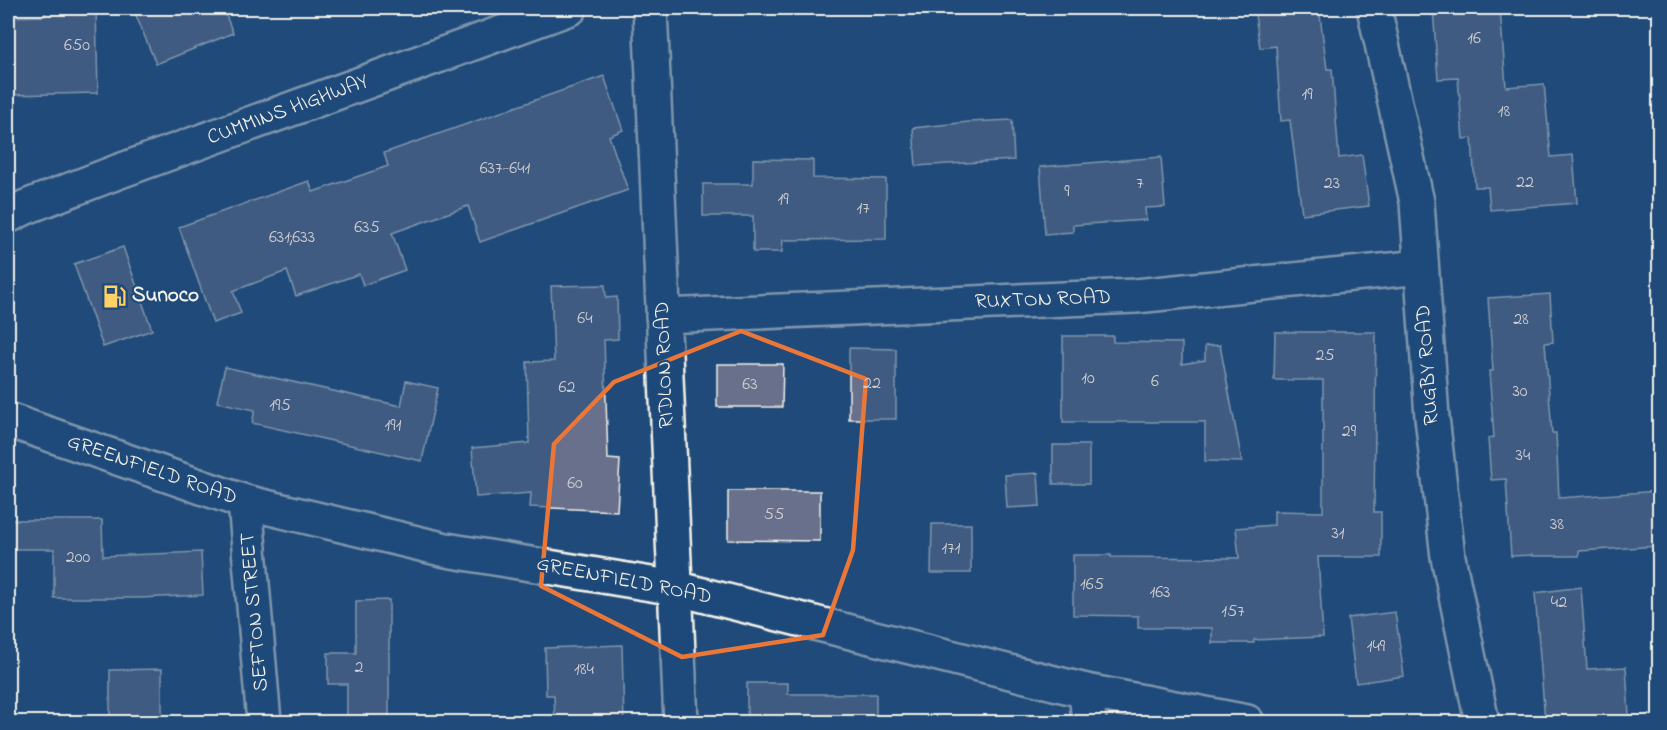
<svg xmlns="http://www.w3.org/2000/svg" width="1667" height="730" font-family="'Indie Flower',sans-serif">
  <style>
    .building { fill: #686f8b; stroke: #f4f1e8; stroke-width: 1.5 }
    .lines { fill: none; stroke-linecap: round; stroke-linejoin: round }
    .street-casing { stroke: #f4f1e8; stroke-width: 38 }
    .primary-casing { stroke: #f4f1e8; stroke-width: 38 }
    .street { stroke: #1f4a7a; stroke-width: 33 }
    .primary { stroke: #1f4a7a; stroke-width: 33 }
    .marked { fill: none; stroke: #ea7738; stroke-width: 4.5; stroke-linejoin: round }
    .labels { text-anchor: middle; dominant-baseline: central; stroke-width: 4.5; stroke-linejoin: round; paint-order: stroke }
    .number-label { font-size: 18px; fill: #d1d0d1 }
    .street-label { font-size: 21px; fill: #f4f1e8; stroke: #1f4a7a }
    .poi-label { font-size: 21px; font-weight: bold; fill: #f4f1e8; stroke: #1f4a7a; text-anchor: start }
  </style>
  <rect width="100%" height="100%" fill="#1f4a7a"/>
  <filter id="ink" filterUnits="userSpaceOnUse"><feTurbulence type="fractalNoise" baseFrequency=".0167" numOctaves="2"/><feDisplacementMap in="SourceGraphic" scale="12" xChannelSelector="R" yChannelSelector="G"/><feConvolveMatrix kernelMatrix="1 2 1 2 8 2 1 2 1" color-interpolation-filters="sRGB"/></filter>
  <g filter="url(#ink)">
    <g class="building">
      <path d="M45 8H96L98 93 8 95V17L45 16Z"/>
      <path d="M133 8H223L233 33 156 64Z"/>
      <path d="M1254 8H1319L1327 69H1332L1339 158 1362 155 1369 206 1302 214 1290 120 1281 121 1276 46 1260 48Z"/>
      <path d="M1433 8H1500L1506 87 1544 84 1551 157 1573 155 1577 203 1490 210 1488 187H1475L1472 138 1463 139 1458 78 1438 79Z"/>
      <path d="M604 76 623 130 609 136 628 190 480 242 468 206 392 233 405 270 363 285 359 274 296 296 287 271 233 291 241 313 213 323 179 227 309 181 313 192 388 166 384 153Z"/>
      <path d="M1012 120 1014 160 916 166 913 128 969 122Z"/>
      <path d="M1161 157 1165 207 1145 208 1146 220 1073 225V232L1045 234 1040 167Z"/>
      <path d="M753 159 813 160V178L886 179V239L783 240 782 252H753V216H703V184H753Z"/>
      <path d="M123 247 152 330 103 347 74 264Z"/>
      <path d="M605 285 606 298 617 297 618 339 604 340 608 459 620 460 617 511 530 507 531 493 476 497 472 448 529 443 527 362 554 361 551 286Z"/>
      <path d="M1550 294 1553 342 1545 343 1552 433H1556L1559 498 1659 491V546L1579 551V556H1532V555L1511 556 1506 479 1491 480 1488 438 1494 437 1489 371H1493L1488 298Z"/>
      <path d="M1275 332H1376L1374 512H1381V557H1318L1323 637 1254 640V643H1212V628H1138V616L1073 615V555H1111V557L1239 558 1236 528 1274 525V511L1323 512V380H1274Z"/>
      <path d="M1063 336H1113V342L1182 343V364L1205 360V346L1220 345 1242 462 1205 461V422H1063Z"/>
      <path d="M849 348 896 349V419H849Z"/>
      <path d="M717 364H783L782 407H717Z"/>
      <path d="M225 367 401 406 406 381 438 388 422 461 252 423 255 410 217 402Z"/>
      <rect x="1053" y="445" width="36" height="39"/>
      <path d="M1038 473 1040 506 1007 508 1005 475Z"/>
      <path d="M728 491H820V541L728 540Z"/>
      <path d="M8 520H102L103 556 201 552 203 595 140 598H54V549H8Z"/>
      <path d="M932 524H971V573H931Z"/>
      <path d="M1581 587 1587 669 1626 667 1629 716 1545 721 1535 593Z"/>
      <path d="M389 600V723H347V684H328V653H356V601Z"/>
      <path d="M1395 612 1404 676 1356 683 1348 618Z"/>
      <path d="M622 645 624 723H555L554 695H546L545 648Z"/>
      <path d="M162 669V723H110V670Z"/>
      <path d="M747 683H788V694H876V723H747Z"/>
    </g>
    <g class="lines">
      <defs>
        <g id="street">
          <path d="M650 8 681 722"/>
          <path d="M1374 8 1417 202 1432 417 1448 557 1482 722"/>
          <path d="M663 316 1136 296 1421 267"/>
          <path d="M8 420 245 502 446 550 675 588 1086 691 1247 722"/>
          <path d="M245 502 264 722"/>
          <path d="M1086 691 1089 722"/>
        </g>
        <path id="primary" d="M8 216 26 207 117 172 570 8"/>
      </defs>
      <use href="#street" class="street-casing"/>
      <use href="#primary" class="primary-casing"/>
      <use href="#street" class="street"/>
      <use href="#primary" class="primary"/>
    </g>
  </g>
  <path d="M0 0H1667V730H0ZM741 331 866 379 853 550 823 635 682 657 541 586 554 444 614 382Z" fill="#1f4a7a" fill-opacity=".55" fill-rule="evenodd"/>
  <path class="marked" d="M741 331 866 379 853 550 823 635 682 657 541 586 554 444 614 382Z"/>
  <defs>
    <symbol id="fuel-bare" viewBox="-9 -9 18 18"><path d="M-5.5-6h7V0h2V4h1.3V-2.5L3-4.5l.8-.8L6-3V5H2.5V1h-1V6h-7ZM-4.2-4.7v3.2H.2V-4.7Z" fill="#ffd166" stroke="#1f4a7a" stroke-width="2.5" paint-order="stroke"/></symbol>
  </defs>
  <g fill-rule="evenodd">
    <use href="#fuel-bare" x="98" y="280" width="33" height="33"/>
  </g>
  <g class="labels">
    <g class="number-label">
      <text x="1474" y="39">16</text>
      <text x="77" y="46">650</text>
      <text x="1307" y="95">19</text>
      <text x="1504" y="112">18</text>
      <text x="505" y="169">637-641</text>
      <text x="1525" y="183">22</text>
      <text x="1140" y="184">7</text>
      <text x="1332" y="184">23</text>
      <text x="1067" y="192">9</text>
      <text x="783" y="200">19</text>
      <text x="863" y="209">17</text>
      <text x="367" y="228">635</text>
      <text x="292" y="238">631;633</text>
      <text x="585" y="319">64</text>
      <text x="1521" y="320">28</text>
      <text x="1325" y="356">25</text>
      <text x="1088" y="379">10</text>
      <text x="1155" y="382">6</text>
      <text x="872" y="384">22</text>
      <text x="750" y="385">63</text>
      <text x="567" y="388">62</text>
      <text x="1520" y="392">30</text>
      <text x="280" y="406">195</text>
      <text x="393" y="426">191</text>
      <text x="1349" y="432">29</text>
      <text x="1523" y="456">34</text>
      <text x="575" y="484">60</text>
      <text x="774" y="515">55</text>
      <text x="1557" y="525">38</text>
      <text x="1338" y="534">31</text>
      <text x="951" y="549">171</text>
      <text x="78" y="558">200</text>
      <text x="1092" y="585">165</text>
      <text x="1160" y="593">163</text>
      <text x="1559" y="603">42</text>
      <text x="1233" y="612">157</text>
      <text x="1376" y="647">149</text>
      <text x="359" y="668">2</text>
      <text x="584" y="670">184</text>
    </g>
    <g class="street-label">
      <text transform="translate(288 110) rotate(-20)">CUMMINS HIGHWAY</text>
      <text transform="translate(1043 300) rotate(-2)">RUXTON ROAD</text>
      <text transform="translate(665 365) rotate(-92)">RIDLON ROAD</text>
      <text transform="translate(1428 365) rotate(-94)">RUGBY ROAD</text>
      <text transform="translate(152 470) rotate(19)">GREENFIELD ROAD</text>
      <text transform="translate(624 581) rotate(11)">GREENFIELD ROAD</text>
      <text transform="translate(255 612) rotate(-95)">SEFTON STREET</text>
    </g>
    <g class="poi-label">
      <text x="132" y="296">Sunoco</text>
    </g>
  </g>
  <rect width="1667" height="730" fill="none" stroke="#1f4a7a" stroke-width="30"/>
  <rect x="15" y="15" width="1637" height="700" fill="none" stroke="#f4f1e8" stroke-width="2" filter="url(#ink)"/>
</svg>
